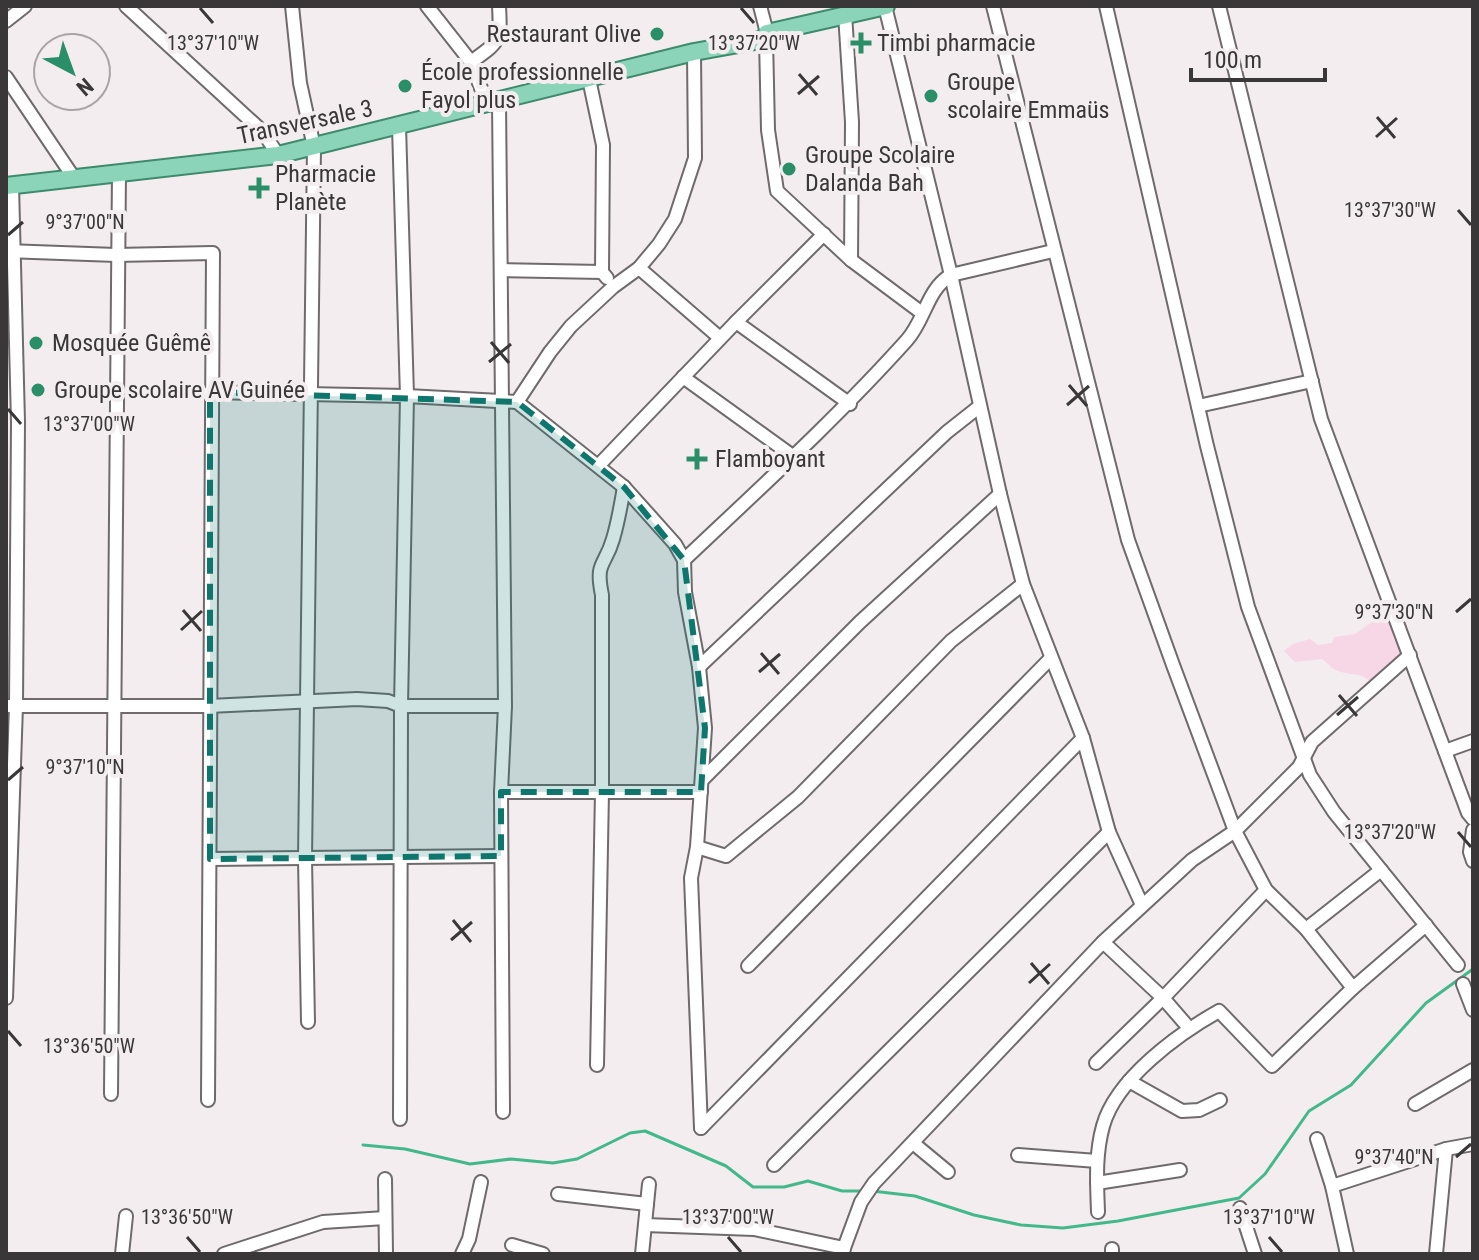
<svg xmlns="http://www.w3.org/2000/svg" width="1479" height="1260" font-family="'Roboto Condensed',sans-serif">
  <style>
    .green { fill: #f7d7e5 }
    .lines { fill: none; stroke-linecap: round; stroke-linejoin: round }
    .stream { stroke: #43b88b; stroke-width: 3 }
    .minor-casing { stroke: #6f6a6c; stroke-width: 16 }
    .major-casing { stroke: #3e8a6d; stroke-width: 20 }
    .minor { stroke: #fff; stroke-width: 12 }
    .major { stroke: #8cd4b9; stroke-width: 16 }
    .marked { fill: #0f766e; fill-opacity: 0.2; stroke: #0f766e; stroke-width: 6; stroke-dasharray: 16 10; stroke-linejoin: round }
    .ticks { fill: none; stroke: #393738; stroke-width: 3 }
    .poi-dot { fill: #2a8e69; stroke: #f3edf0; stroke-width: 3 }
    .labels { text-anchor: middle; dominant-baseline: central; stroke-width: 8; stroke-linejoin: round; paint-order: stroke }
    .poi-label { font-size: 24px; fill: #393738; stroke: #f3edf0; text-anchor: start }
    .street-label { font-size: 24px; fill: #393738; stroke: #f3edf0 }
    .ticks-label { font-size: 20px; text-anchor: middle; fill: #393738; stroke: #f3edf0; stroke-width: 8; stroke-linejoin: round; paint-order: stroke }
  </style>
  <rect width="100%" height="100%" fill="#f3edf0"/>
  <path class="green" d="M1382 615 1389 618 1394 640 1403 648V663L1375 686C1360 670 1356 677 1338 671 1331 669 1328 663 1322 659L1295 662 1284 651 1293 644 1310 639 1318 645 1332 643 1334 637 1355 634Z"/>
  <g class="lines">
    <g class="stream">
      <path d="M363 1145 405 1149 470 1164 511 1159 553 1163 577 1159 630 1133 645 1131 726 1166 753 1187H784L808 1181 842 1191H864"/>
      <path d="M872 1191 915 1196 974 1215 1021 1225 1063 1228 1118 1221 1239 1198 1265 1174 1309 1111 1351 1085 1426 1003 1473 969"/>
    </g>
    <defs>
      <g id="minor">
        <path d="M126 6 263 132 278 155"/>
        <path d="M292 6 300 83 314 147 305 859 308 1022"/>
        <path d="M427 6 471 62 487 104"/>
        <path d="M760 6 767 33"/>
        <path d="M885 6 951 275 1000 494 1023 584 1083 738 1109 832 1142 905"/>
        <path d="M993 6 1128 540 1173 665 1235 831 1266 890 1306 929 1353 988"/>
        <path d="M1106 6 1207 446 1248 607 1310 775 1334 812 1458 965"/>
        <path d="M1219 6 1321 419 1468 813 1473 819"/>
        <path d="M845 14 852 122 851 260"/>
        <path d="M6 21 25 6"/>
        <path d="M766 39 768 130 777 191 851 260 922 313"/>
        <path d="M471 62C500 41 501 42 499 6"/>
        <path d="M6 77 74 178"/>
        <path d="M589 79 603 145 602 272"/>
        <path d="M499 102 505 706 501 792 503 1112"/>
        <path d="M399 126 407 396 401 706 400 1119"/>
        <path d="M6 251 116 255 213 253 208 1100"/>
        <path d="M639 268 720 338"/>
        <path d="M501 270 602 272 607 278"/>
        <path d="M736 322 850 404"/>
        <path d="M683 377 794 457"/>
        <path d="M210 392 407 396 517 402 624 487 675 544 684 560 685 592 699 667 705 728 697 847 691 878 701 1128"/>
        <path d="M517 402 550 352 571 326 613 287 639 268 659 244 675 219 695 158 694 52"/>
        <path d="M1198 406 1312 381"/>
        <path d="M598 466 736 322 824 234"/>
        <path d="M684 560C760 488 837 418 907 340 925 320 927 289 951 275L1053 251"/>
        <path d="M699 667 947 432 980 406"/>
        <path d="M6 706H209L357 699 388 701 401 706H505"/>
        <path d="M1445 751 1473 741"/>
        <path d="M702 780 860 622 1000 494"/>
        <path d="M501 792H701"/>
        <path d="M1473 830 1470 852 1473 861"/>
        <path d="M697 847 726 856 798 797 951 641 1023 584"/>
        <path d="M210 859 501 856"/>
        <path d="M1306 929 1381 870"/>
        <path d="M1103 942 1163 998 1189 1028"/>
        <path d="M748 966 1050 659"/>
        <path d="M1463 984 1473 1010"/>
        <path d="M6 998 16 706 18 422 12 185"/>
        <path d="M1096 1063 1163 998 1266 890"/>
        <path d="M597 1065 602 791V595C595 561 605 567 613 539 618 522 621 505 624 487"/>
        <path d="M1129 1081 1182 1111 1199 1110 1220 1100"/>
        <path d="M111 1094 119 172"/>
        <path d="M1415 1104 1473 1070"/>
        <path d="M701 1128 1083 738"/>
        <path d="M1317 1139 1332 1186 1347 1254"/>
        <path d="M913 1143 948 1172"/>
        <path d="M1018 1155 1097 1161"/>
        <path d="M774 1165 1109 832"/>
        <path d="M385 1179 386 1254"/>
        <path d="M1097 1183 1180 1170"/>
        <path d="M1332 1186 1446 1149 1473 1144"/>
        <path d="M558 1194 647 1204"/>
        <path d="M1240 1208 1255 1254"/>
        <path d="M1098 1212C1097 1183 1095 1155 1103 1126 1116 1079 1178 1034 1219 1011L1272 1066 1353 988 1426 925"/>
        <path d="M645 1225 754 1229 844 1248 843 1254"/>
        <path d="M512 1245 543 1254"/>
        <path d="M844 1248 861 1202 874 1183 1103 942 1192 860 1235 831 1299 767 1312 742 1410 655"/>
        <path d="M1112 1249V1254"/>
        <path d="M122 1254 126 1216"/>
        <path d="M224 1254 323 1222 385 1218"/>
        <path d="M462 1254 469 1239 481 1182"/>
        <path d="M642 1254 649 1184"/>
        <path d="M1436 1254 1446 1149"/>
      </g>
      <path id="major" d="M6 186 278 155 694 52 766 39 767 33 886 6"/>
    </defs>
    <use href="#minor" class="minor-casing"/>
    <use href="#major" class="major-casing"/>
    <use href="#minor" class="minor"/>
    <use href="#major" class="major"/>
  </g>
  <path class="marked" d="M210 392 517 402 624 487 684 560 705 728 701 792H501V856L210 859Z"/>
  <path class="ticks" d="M200 8 213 23M741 8 754 23M799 74 817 95M798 94 819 76M1377 117 1395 138M1376 137 1397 118M1458 210 1471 225M8 235 23 222M491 342 509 363M489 362 511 344M1069 385 1087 406M1067 405 1089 386M8 409 21 424M183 610 201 631M1456 612 1471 599M181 630 202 611M761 653 779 674M759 672 780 654M1339 695 1357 716M1337 715 1358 697M8 780 23 767M1458 832 1471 847M453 920 471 942M451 940 472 922M1031 963 1049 984M1029 983 1050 964M8 1031 21 1046M1456 1157 1471 1144M187 1237 200 1252M728 1237 741 1252M1269 1237 1282 1252"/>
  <g class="poi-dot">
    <circle cx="657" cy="34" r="8"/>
    <path d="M857 31h8v8h8v8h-8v8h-8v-8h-8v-8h8z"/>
    <circle cx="405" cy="86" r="8"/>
    <circle cx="931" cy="96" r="8"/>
    <circle cx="789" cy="169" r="8"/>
    <path d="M255 176h8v8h8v8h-8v8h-8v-8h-8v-8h8z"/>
    <circle cx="36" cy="343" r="8"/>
    <circle cx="38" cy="390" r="8"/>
    <path d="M693 447h8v8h8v8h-8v8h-8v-8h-8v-8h8z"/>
  </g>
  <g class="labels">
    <g class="poi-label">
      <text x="641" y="34" text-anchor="end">Restaurant Olive</text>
      <text x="877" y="43">Timbi pharmacie</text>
      <text x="421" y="72">École professionnelle<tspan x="421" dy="28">Fayol plus</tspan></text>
      <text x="947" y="82">Groupe<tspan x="947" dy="28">scolaire Emmaüs</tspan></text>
      <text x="805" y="155">Groupe Scolaire<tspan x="805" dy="28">Dalanda Bah</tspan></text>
      <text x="275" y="174">Pharmacie<tspan x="275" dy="28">Planète</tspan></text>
      <text x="52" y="343">Mosquée Guêmê</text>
      <text x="54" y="390">Groupe scolaire AV Guinée</text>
      <text x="715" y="459">Flamboyant</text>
    </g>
    <g class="street-label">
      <text transform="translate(305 122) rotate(-12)">Transversale 3</text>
    </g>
  </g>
  <g class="ticks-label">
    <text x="213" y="50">13°37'10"W</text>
    <text x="754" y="50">13°37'20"W</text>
    <text x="1390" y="217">13°37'30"W</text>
    <text x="85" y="229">9°37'00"N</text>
    <text x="89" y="431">13°37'00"W</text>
    <text x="1394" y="619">9°37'30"N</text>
    <text x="85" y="774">9°37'10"N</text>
    <text x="1390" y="839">13°37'20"W</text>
    <text x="89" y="1053">13°36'50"W</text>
    <text x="1394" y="1164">9°37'40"N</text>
    <text x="187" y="1224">13°36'50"W</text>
    <text x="728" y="1224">13°37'00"W</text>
    <text x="1269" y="1224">13°37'10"W</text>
  </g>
  <rect width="1479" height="1260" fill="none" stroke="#393738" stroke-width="16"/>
  <g transform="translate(72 72) rotate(139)"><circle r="38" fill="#f3edf0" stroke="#a9a4a6" stroke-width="2"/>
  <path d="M0-6L14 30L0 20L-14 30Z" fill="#2a8e69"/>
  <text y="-12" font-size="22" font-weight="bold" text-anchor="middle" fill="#393738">N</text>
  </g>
  <path d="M1191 68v12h134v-12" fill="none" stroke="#393738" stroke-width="4"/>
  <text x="1203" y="68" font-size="24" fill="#393738" stroke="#f3edf0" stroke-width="6" paint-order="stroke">100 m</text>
</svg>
